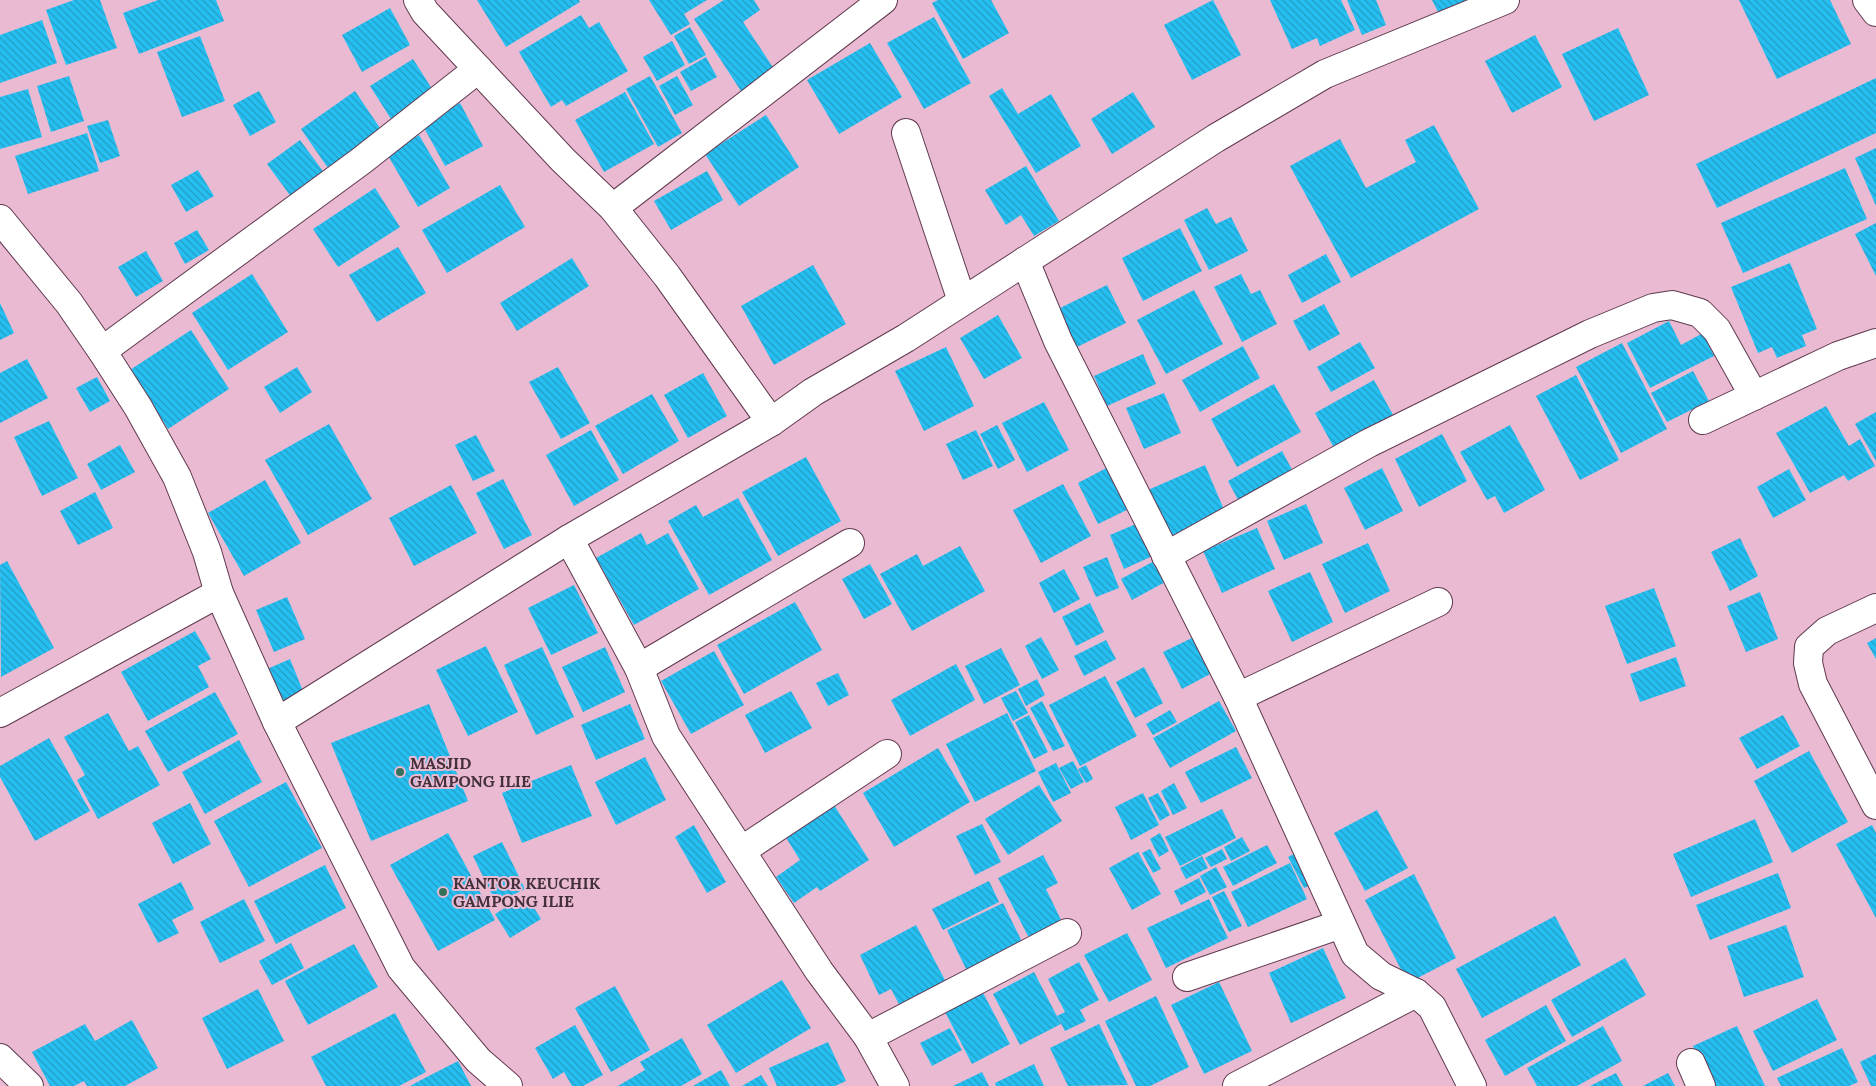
<svg xmlns="http://www.w3.org/2000/svg" width="1876" height="1086" font-family="Lora,serif">
  <style>
    .building { fill: url(#building-back-hatch) }
    .lines { fill: none; stroke-linecap: round; stroke-linejoin: round }
    .street-casing { stroke: #603a4f; stroke-width: 30 }
    .street { stroke: #fff; stroke-width: 28 }
    .poi-dot { fill: #35705a; stroke: #e9bad2; stroke-width: 2 }
    .labels { text-anchor: middle; dominant-baseline: central; stroke-width: 4; stroke-linejoin: round; paint-order: stroke }
    .poi-label { font-size: 16px; font-weight: bold; fill: #43303a; stroke: #e9bad2; text-anchor: start }
  </style>
  <defs>
    <pattern id="building-back-hatch" width="6" height="6" patternUnits="userSpaceOnUse" patternTransform="scale(1.25)"><rect width="6" height="6" fill="#26bff1"/><path d="M-1 5l2 2M0 0l6 6M5-1l2 2" fill="none" stroke="#229cc4"/></pattern>
  </defs>
  <rect width="100%" height="100%" fill="#e9bad2"/>
  <g class="building">
    <path d="M74 0H100L117 48 66 65 46 10Z"/>
    <path d="M158 0H216L224 21 139 54 123 13Z"/>
    <path d="M477 0H579L580 2 506 47Z"/>
    <path d="M649 0H707L684 14 690 24 671 35Z"/>
    <path d="M724 0H754L760 10 743 22 774 69 741 91 694 19Z"/>
    <path d="M938 0H991L1009 33 963 59 932 3Z"/>
    <path d="M1213 0 1241 55 1192 80 1164 25Z"/>
    <path d="M1270 0H1341L1355 30 1320 46 1317 38 1292 49Z"/>
    <path d="M1347 0H1376L1386 25 1362 35Z"/>
    <path d="M1432 0H1471L1439 14Z"/>
    <path d="M1739 0H1830L1851 44 1777 79Z"/>
    <path d="M390 8 410 45 362 72 342 35Z"/>
    <path d="M581 15 589 28 599 22 628 71 566 106 562 100 551 107 519 52Z"/>
    <path d="M934 17 971 83 924 109 887 43Z"/>
    <path d="M42 20 57 63 0 83V35Z"/>
    <path d="M690 27 706 55 689 64 674 36Z"/>
    <path d="M1618 28 1649 95 1594 121 1562 54Z"/>
    <path d="M1535 35 1562 87 1512 113 1485 61Z"/>
    <path d="M200 36 225 101 182 117 157 52Z"/>
    <path d="M672 41 685 65 657 81 643 57Z"/>
    <path d="M870 43 902 97 839 134 807 80Z"/>
    <path d="M706 57 717 77 691 91 680 72Z"/>
    <path d="M413 59 434 92 391 119 370 86Z"/>
    <path d="M69 76 84 121 51 132 37 86Z"/>
    <path d="M650 76 682 133 658 147 626 89Z"/>
    <path d="M677 76 693 105 675 115 659 86Z"/>
    <path d="M1876 78V133L1717 208 1696 164Z"/>
    <path d="M1002 88 1018 114 1051 94 1081 146 1036 173 989 96Z"/>
    <path d="M28 89 42 137 0 149V97Z"/>
    <path d="M259 91 276 122 250 136 233 105Z"/>
    <path d="M355 91 384 134 330 171 301 129Z"/>
    <path d="M625 92 654 144 604 172 575 120Z"/>
    <path d="M1133 92 1155 127 1112 154 1091 119Z"/>
    <path d="M460 103 483 146 445 166 422 124Z"/>
    <path d="M766 115 799 167 739 206 705 154Z"/>
    <path d="M108 120 120 156 100 163 87 126Z"/>
    <path d="M1434 125 1479 209 1351 278 1290 166 1340 139 1366 188 1416 162 1405 140Z"/>
    <path d="M87 133 99 171 28 194 15 156Z"/>
    <path d="M419 135 450 188 418 207 387 154Z"/>
    <path d="M300 140 325 174 292 198 267 164Z"/>
    <path d="M1876 148V206L1855 158Z"/>
    <path d="M1026 166 1059 221 1034 236 1021 215 1006 225 985 190Z"/>
    <path d="M1845 168 1867 219 1743 273 1721 223Z"/>
    <path d="M198 170 214 196 186 212 171 185Z"/>
    <path d="M707 171 723 200 671 230 654 201Z"/>
    <path d="M500 185 525 227 447 273 422 230Z"/>
    <path d="M375 188 400 227 338 267 313 229Z"/>
    <path d="M1207 208 1216 224 1231 217 1248 251 1209 270 1184 220Z"/>
    <path d="M1876 223V276L1855 234Z"/>
    <path d="M1180 228 1202 271 1143 301 1122 258Z"/>
    <path d="M197 230 209 250 185 264 174 243Z"/>
    <path d="M398 247 426 293 377 322 349 275Z"/>
    <path d="M146 251 163 281 136 297 118 267Z"/>
    <path d="M1326 254 1341 282 1302 303 1288 275Z"/>
    <path d="M572 258 589 286 517 331 500 303Z"/>
    <path d="M1790 263 1817 329 1802 335 1806 346 1777 358 1772 347 1758 353 1731 287Z"/>
    <path d="M813 265 846 324 774 365 741 306Z"/>
    <path d="M252 274 288 332 228 370 192 313Z"/>
    <path d="M1241 274 1251 294 1260 290 1277 324 1242 342 1214 287Z"/>
    <path d="M1107 285 1126 323 1077 347 1058 309Z"/>
    <path d="M1194 290 1223 344 1166 374 1137 320Z"/>
    <path d="M0 303 14 333 0 340Z"/>
    <path d="M1324 304 1340 334 1309 351 1293 321Z"/>
    <path d="M998 315 1022 358 984 379 960 338Z"/>
    <path d="M1669 321 1681 345 1703 333 1714 356 1650 388 1627 343Z"/>
    <path d="M191 330 229 389 168 429 130 370Z"/>
    <path d="M1360 342 1375 368 1331 392 1317 367Z"/>
    <path d="M1622 343 1667 429 1621 453 1576 367Z"/>
    <path d="M1243 346 1260 378 1200 412 1182 380Z"/>
    <path d="M946 347 974 406 924 431 895 371Z"/>
    <path d="M1143 354 1156 384 1107 406 1094 376Z"/>
    <path d="M27 359 48 398 0 423V373Z"/>
    <path d="M297 367 312 392 280 413 264 387Z"/>
    <path d="M558 367 590 423 561 439 529 382Z"/>
    <path d="M1693 371 1709 401 1667 422 1651 393Z"/>
    <path d="M703 373 727 416 688 438 664 395Z"/>
    <path d="M1576 375 1619 460 1580 480 1536 396Z"/>
    <path d="M97 377 110 401 90 412 76 388Z"/>
    <path d="M1374 380 1398 424 1339 457 1315 413Z"/>
    <path d="M1274 384 1301 432 1237 467 1211 419Z"/>
    <path d="M1164 393 1181 433 1144 449 1126 408Z"/>
    <path d="M652 394 679 441 623 474 595 426Z"/>
    <path d="M1044 402 1069 450 1027 472 1002 423Z"/>
    <path d="M1826 406 1849 446 1860 439 1875 466 1848 481 1844 475 1810 493 1776 433Z"/>
    <path d="M1876 412V461L1855 424Z"/>
    <path d="M49 421 78 478 42 496 14 437Z"/>
    <path d="M329 424 372 499 308 535 265 460Z"/>
    <path d="M997 425 1015 460 998 469 980 434Z"/>
    <path d="M1510 425 1545 490 1504 513 1495 496 1487 500 1460 452Z"/>
    <path d="M591 430 619 480 574 506 546 455Z"/>
    <path d="M976 430 993 466 963 480 946 444Z"/>
    <path d="M1442 434 1467 481 1419 507 1395 459Z"/>
    <path d="M476 435 495 471 473 481 455 445Z"/>
    <path d="M120 445 135 472 101 490 87 464Z"/>
    <path d="M1282 451 1297 479 1243 509 1228 481Z"/>
    <path d="M806 457 841 521 778 556 742 492Z"/>
    <path d="M1112 465 1133 507 1098 524 1078 483Z"/>
    <path d="M1205 465 1225 512 1168 537 1148 490Z"/>
    <path d="M1382 468 1403 511 1365 530 1344 488Z"/>
    <path d="M1789 469 1806 500 1773 518 1757 487Z"/>
    <path d="M503 479 532 535 504 549 476 493Z"/>
    <path d="M265 480 301 543 244 576 208 513Z"/>
    <path d="M1063 484 1091 536 1041 563 1013 510Z"/>
    <path d="M451 485 477 533 414 566 389 518Z"/>
    <path d="M95 492 113 528 78 545 60 511Z"/>
    <path d="M738 498 772 560 709 595 668 521 696 505 703 517Z"/>
    <path d="M1306 504 1323 543 1284 560 1267 521Z"/>
    <path d="M1143 521 1157 554 1124 569 1110 535Z"/>
    <path d="M1257 528 1275 569 1222 593 1203 551Z"/>
    <path d="M641 533 647 545 668 533 699 589 634 625 596 558Z"/>
    <path d="M1740 538 1758 576 1730 591 1711 552Z"/>
    <path d="M1368 543 1390 591 1345 613 1322 564Z"/>
    <path d="M960 546 985 591 912 631 880 574 917 554 923 566Z"/>
    <path d="M1107 557 1119 588 1096 597 1083 567Z"/>
    <path d="M1156 560 1167 581 1132 600 1121 579Z"/>
    <path d="M7 561 54 648 1 677 0 565Z"/>
    <path d="M870 564 892 604 864 619 842 579Z"/>
    <path d="M1064 569 1080 599 1054 613 1039 583Z"/>
    <path d="M1310 572 1333 622 1292 642 1268 591Z"/>
    <path d="M574 585 598 633 551 655 528 608Z"/>
    <path d="M1654 588 1676 646 1627 664 1605 606Z"/>
    <path d="M1760 592 1778 639 1746 652 1727 606Z"/>
    <path d="M287 597 305 639 274 652 256 610Z"/>
    <path d="M795 602 822 650 744 694 717 645Z"/>
    <path d="M1090 603 1104 632 1076 646 1062 617Z"/>
    <path d="M195 631 211 659 198 666 209 687 148 721 121 672Z"/>
    <path d="M1196 636 1214 672 1182 689 1163 652Z"/>
    <path d="M1041 637 1059 670 1042 679 1025 646Z"/>
    <path d="M1876 638V659L1867 643Z"/>
    <path d="M1106 640 1116 659 1084 676 1074 656Z"/>
    <path d="M486 646 518 712 468 736 436 670Z"/>
    <path d="M542 647 574 717 536 735 504 665Z"/>
    <path d="M605 647 625 692 583 712 562 667Z"/>
    <path d="M1001 648 1020 685 984 704 965 666Z"/>
    <path d="M714 651 744 705 691 734 661 681Z"/>
    <path d="M1676 657 1686 686 1640 702 1630 674Z"/>
    <path d="M290 659 305 696 280 706 265 670Z"/>
    <path d="M956 664 975 700 910 736 891 700Z"/>
    <path d="M1144 667 1163 703 1135 718 1116 682Z"/>
    <path d="M838 673 849 695 828 706 816 683Z"/>
    <path d="M1105 676 1137 736 1080 766 1049 705Z"/>
    <path d="M1037 679 1045 695 1026 706 1018 689Z"/>
    <path d="M791 691 812 728 765 753 745 715Z"/>
    <path d="M1016 691 1028 713 1013 721 1001 698Z"/>
    <path d="M215 692 238 734 168 772 145 731Z"/>
    <path d="M1042 701 1065 746 1053 751 1030 708Z"/>
    <path d="M1219 701 1236 731 1170 768 1153 738Z"/>
    <path d="M429 704 468 801 371 841 331 743Z"/>
    <path d="M630 704 645 739 596 760 581 725Z"/>
    <path d="M1170 710 1177 722 1153 735 1146 724Z"/>
    <path d="M108 713 129 751 138 746 160 785 98 819 77 780 85 775 64 737Z"/>
    <path d="M1007 713 1036 771 975 802 946 744Z"/>
    <path d="M1029 715 1048 752 1034 759 1015 722Z"/>
    <path d="M1783 715 1800 746 1757 769 1739 738Z"/>
    <path d="M49 738 90 811 35 841 0 777V766Z"/>
    <path d="M239 740 262 782 205 814 182 772Z"/>
    <path d="M1236 747 1252 778 1201 803 1185 772Z"/>
    <path d="M938 748 970 802 894 847 863 793Z"/>
    <path d="M1809 751 1848 822 1792 853 1754 781Z"/>
    <path d="M645 757 666 800 616 825 595 782Z"/>
    <path d="M1073 761 1084 782 1071 789 1059 768Z"/>
    <path d="M1056 763 1071 793 1053 802 1038 772Z"/>
    <path d="M571 765 592 816 522 843 502 793Z"/>
    <path d="M1086 765 1093 779 1086 783 1078 769Z"/>
    <path d="M286 782 322 848 249 887 214 821Z"/>
    <path d="M1174 783 1187 808 1173 815 1161 791Z"/>
    <path d="M1039 785 1062 821 1008 855 985 819Z"/>
    <path d="M1143 793 1159 825 1131 840 1115 807Z"/>
    <path d="M1158 793 1170 815 1160 821 1148 798Z"/>
    <path d="M190 803 211 844 173 864 152 823Z"/>
    <path d="M834 805 869 860 820 891 817 887 794 903 776 877 800 860 785 836Z"/>
    <path d="M1222 809 1236 838 1180 866 1165 837Z"/>
    <path d="M1377 810 1408 868 1365 891 1334 833Z"/>
    <path d="M1755 819 1773 862 1691 897 1673 854Z"/>
    <path d="M982 824 1001 862 975 875 956 836Z"/>
    <path d="M694 825 726 882 707 893 675 837Z"/>
    <path d="M1872 825 1876 833V918L1836 844Z"/>
    <path d="M448 833 495 920 438 951 390 865Z"/>
    <path d="M1160 833 1169 851 1159 857 1150 839Z"/>
    <path d="M1242 837 1250 851 1231 861 1224 847Z"/>
    <path d="M502 842 525 889 496 903 473 856Z"/>
    <path d="M1267 845 1277 863 1233 886 1223 867Z"/>
    <path d="M1150 849 1161 869 1153 873 1142 853Z"/>
    <path d="M1222 849 1227 859 1211 867 1205 858Z"/>
    <path d="M1138 852 1161 894 1132 910 1109 868Z"/>
    <path d="M1294 854 1311 885 1304 888 1288 857Z"/>
    <path d="M1043 855 1058 883 1046 889 1062 922 1029 938 998 878Z"/>
    <path d="M1202 856 1208 868 1186 879 1180 868Z"/>
    <path d="M1290 863 1307 899 1248 927 1231 892Z"/>
    <path d="M325 865 346 908 276 944 254 901Z"/>
    <path d="M1216 867 1227 887 1210 895 1200 876Z"/>
    <path d="M1778 873 1791 908 1710 940 1696 905Z"/>
    <path d="M1414 874 1456 958 1408 983 1365 900Z"/>
    <path d="M1199 878 1206 892 1181 905 1174 891Z"/>
    <path d="M989 881 999 902 943 930 932 909Z"/>
    <path d="M181 882 194 909 172 920 179 933 158 943 138 904Z"/>
    <path d="M1224 891 1242 926 1229 932 1212 897Z"/>
    <path d="M526 895 541 919 510 938 495 914Z"/>
    <path d="M244 899 265 941 220 963 200 922Z"/>
    <path d="M1209 899 1228 938 1166 968 1147 928Z"/>
    <path d="M1003 903 1025 948 969 975 947 930Z"/>
    <path d="M1555 916 1581 965 1482 1018 1456 969Z"/>
    <path d="M916 925 946 982 900 1006 891 989 879 995 860 955Z"/>
    <path d="M1786 925 1804 977 1744 997 1727 946Z"/>
    <path d="M1127 933 1152 980 1109 1002 1084 955Z"/>
    <path d="M291 943 304 968 272 985 259 961Z"/>
    <path d="M354 944 378 987 308 1025 285 981Z"/>
    <path d="M1323 948 1346 998 1291 1023 1269 973Z"/>
    <path d="M1625 958 1646 995 1572 1037 1551 1000Z"/>
    <path d="M1079 962 1099 1000 1080 1010 1086 1021 1065 1031 1057 1016 1065 1012 1048 979Z"/>
    <path d="M1034 972 1061 1024 1020 1045 993 994Z"/>
    <path d="M782 980 811 1028 736 1073 707 1025Z"/>
    <path d="M1219 982 1252 1051 1204 1074 1171 1005Z"/>
    <path d="M615 986 650 1050 611 1072 575 1008Z"/>
    <path d="M258 989 284 1041 227 1069 202 1018Z"/>
    <path d="M981 989 1010 1044 972 1064 943 1008Z"/>
    <path d="M1156 996 1189 1067 1150 1086H1136L1105 1021Z"/>
    <path d="M1817 999 1837 1040 1773 1071 1753 1031Z"/>
    <path d="M1546 1005 1566 1041 1505 1076 1485 1040Z"/>
    <path d="M395 1013 426 1072 399 1086H326L311 1057Z"/>
    <path d="M132 1020 158 1068 125 1086H87L84 1081 74 1086H50L32 1052 85 1024 95 1041Z"/>
    <path d="M1099 1024 1128 1085 1068 1086 1050 1048Z"/>
    <path d="M575 1025 603 1075 583 1086H572L564 1072 553 1079 535 1048Z"/>
    <path d="M1603 1026 1622 1061 1577 1086H1537L1527 1068Z"/>
    <path d="M1737 1026 1765 1086H1711L1693 1046Z"/>
    <path d="M950 1028 962 1050 932 1066 920 1043Z"/>
    <path d="M682 1038 702 1074 681 1086H618L645 1070 640 1062Z"/>
    <path d="M828 1042 846 1081 835 1086H777L769 1068Z"/>
    <path d="M1842 1048 1858 1082 1849 1086H1781L1777 1078Z"/>
    <path d="M1876 1054V1086H1871L1860 1062Z"/>
    <path d="M458 1061 471 1086H410L421 1080Z"/>
    <path d="M1034 1064 1044 1086H996L995 1083Z"/>
    <path d="M721 1070 730 1086H693Z"/>
    <path d="M982 1072 989 1086H953Z"/>
    <path d="M1616 1073 1623 1086H1590Z"/>
    <path d="M1668 1073 1675 1086H1643Z"/>
    <path d="M761 1075 768 1086H742Z"/>
  </g>
  <g class="lines">
    <defs>
      <g id="street">
        <path d="M418 0 425 12 563 160 613 208 667 276 771 422"/>
        <path d="M1867 0 1876 12"/>
        <path d="M906 133 962 301"/>
        <path d="M613 208 883 0"/>
        <path d="M0 219 69 303 102 351 138 407 177 477 207 552 219 593 277 722 401 968 478 1060 508 1086"/>
        <path d="M1025 261 1058 341 1238 697 1355 954 1381 976 1416 993 1432 1007 1472 1086"/>
        <path d="M102 351 361 161 478 69"/>
        <path d="M1703 420 1838 356 1876 343"/>
        <path d="M569 539 639 668 666 736 819 971 868 1037 895 1086"/>
        <path d="M1166 556 1369 443 1590 334 1653 308 1672 305 1700 313 1717 330 1754 396"/>
        <path d="M1876 608 1827 631 1809 647 1808 663 1813 684 1876 805"/>
        <path d="M639 668 850 543"/>
        <path d="M1238 697 1438 602"/>
        <path d="M0 713 219 593"/>
        <path d="M277 722 569 539 771 422 813 392 906 338 1216 138 1325 74 1505 0"/>
        <path d="M741 851 887 754"/>
        <path d="M1187 977 1341 924"/>
        <path d="M868 1037 1067 933"/>
        <path d="M0 1058 29 1086"/>
        <path d="M1691 1063 1701 1086"/>
        <path d="M1237 1086 1416 993"/>
      </g>
    </defs>
    <use href="#street" class="street-casing"/>
    <use href="#street" class="street"/>
  </g>
  <g class="poi-dot">
    <circle cx="400" cy="772" r="5"/>
    <circle cx="443" cy="892" r="5"/>
  </g>
  <g class="labels">
    <g class="poi-label">
      <text x="410" y="763">MASJID<tspan x="410" dy="18">GAMPONG ILIE</tspan></text>
      <text x="453" y="883">KANTOR KEUCHIK<tspan x="453" dy="18">GAMPONG ILIE</tspan></text>
    </g>
  </g>
</svg>
